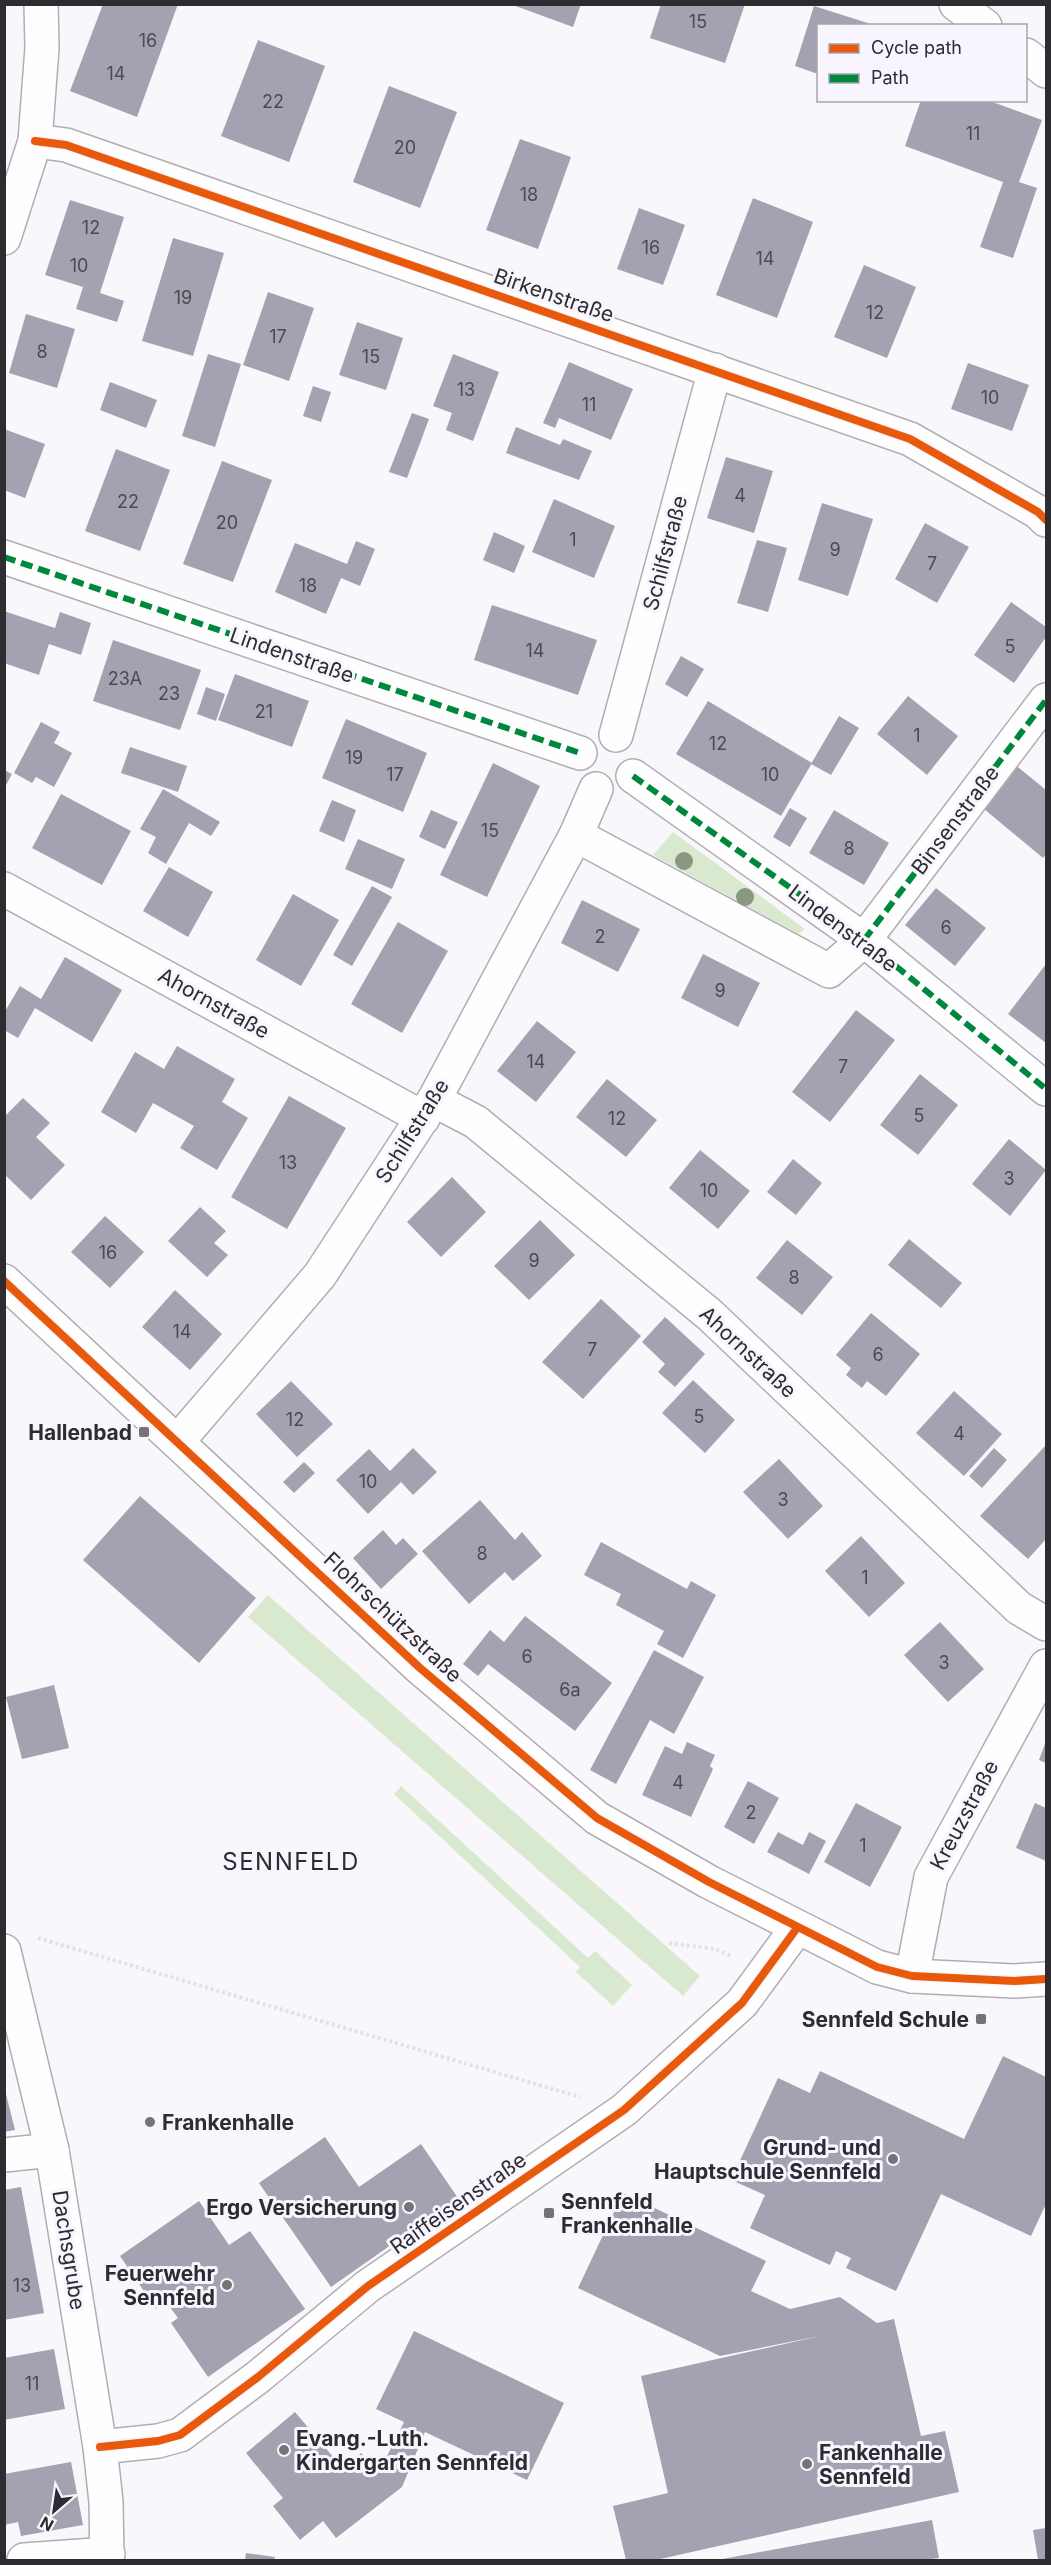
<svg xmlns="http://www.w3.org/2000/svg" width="1051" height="2565" font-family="Inter,sans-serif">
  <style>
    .green { fill: #d9e9cf }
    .building { fill: #a6a1b0 }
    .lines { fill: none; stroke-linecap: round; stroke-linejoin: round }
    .minor-casing { stroke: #b0aeb3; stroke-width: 36 }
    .path { stroke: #e2e2e3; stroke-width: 4; stroke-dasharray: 3 3; stroke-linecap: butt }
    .minor { stroke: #fefeff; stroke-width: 33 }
    .quiet { stroke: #00873e; stroke-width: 6; stroke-dasharray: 12 6; stroke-linecap: butt }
    .cycleway-casing { stroke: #f8f5fe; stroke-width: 11 }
    .cycleway { stroke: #e8590c; stroke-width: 8 }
    .tree { fill: #89987f }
    .poi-dot { fill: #757378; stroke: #f8f5fe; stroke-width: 2 }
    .labels { text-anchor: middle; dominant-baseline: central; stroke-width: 6; stroke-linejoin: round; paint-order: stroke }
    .number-label { font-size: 18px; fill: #4c4951 }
    .street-label { font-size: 21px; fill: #2e2c31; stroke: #f8f5fe }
    .poi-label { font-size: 21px; font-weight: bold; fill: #2e2c31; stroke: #f8f5fe; text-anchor: end }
    .quarter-label { font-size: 24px; letter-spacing: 1.5px; fill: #2e2c31; stroke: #f8f5fe }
  </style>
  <rect width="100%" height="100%" fill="#f9f7fc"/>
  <g class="green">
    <path d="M673 832 805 929 799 934 653 855Z"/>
    <path d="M268 1595 700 1976 683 1996 248 1617Z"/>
    <path d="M401 1786 588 1958 595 1951 632 1985 613 2006 576 1972 580 1967 394 1794Z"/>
  </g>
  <g class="building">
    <path d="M103 4H178L137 117 70 91Z"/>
    <path d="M510 4H581L573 27Z"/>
    <path d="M661 4H745L725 63 650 38Z"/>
    <path d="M814 6 874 25 818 26V74L795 66Z"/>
    <path d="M258 40 325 66 289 162 221 136Z"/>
    <path d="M389 86 457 112 420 208 353 182Z"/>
    <path d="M921 100H987L1042 120 1019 182 1037 188 1013 258 980 247 1003 182 905 146Z"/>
    <path d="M520 139 571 157 538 249 486 230Z"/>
    <path d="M753 198 813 222 777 318 716 295Z"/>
    <path d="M70 200 124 217 100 293 124 301 117 322 76 309 83 287 45 275Z"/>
    <path d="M639 208 685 225 663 285 617 269Z"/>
    <path d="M173 238 224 253 193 356 142 341Z"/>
    <path d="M864 265 916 287 887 358 834 337Z"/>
    <path d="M268 292 314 308 289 381 243 365Z"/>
    <path d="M26 314 75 329 57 388 9 373Z"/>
    <path d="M357 322 403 338 386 390 339 375Z"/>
    <path d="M208 354 241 364 215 447 182 436Z"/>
    <path d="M453 354 499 372 473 441 446 430 452 413 433 406Z"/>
    <path d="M569 362 633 389 611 440 559 418 555 428 543 423Z"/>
    <path d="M968 363 1029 385 1012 431 951 409Z"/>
    <path d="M110 382 157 400 146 428 100 410Z"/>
    <path d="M313 386 331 392 321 422 303 416Z"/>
    <path d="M412 413 429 419 407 478 389 472Z"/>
    <path d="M516 427 560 445 563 439 592 451 579 480 506 453Z"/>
    <path d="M4 429 45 444 25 498 4 490Z"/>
    <path d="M116 449 170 470 140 551 85 531Z"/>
    <path d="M726 457 773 471 754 533 707 518Z"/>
    <path d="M222 461 272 480 233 582 183 564Z"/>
    <path d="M554 499 615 526 594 578 532 552Z"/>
    <path d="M822 503 873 519 848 596 798 580Z"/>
    <path d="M925 523 969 547 937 603 895 579Z"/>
    <path d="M494 532 525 546 514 573 483 560Z"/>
    <path d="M757 540 787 548 768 612 737 603Z"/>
    <path d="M356 541 375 549 360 586 341 578 326 614 275 592 295 543 347 564Z"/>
    <path d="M1011 602 1046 627V637L1014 683 974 655Z"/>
    <path d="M492 605 597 640 578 695 474 660Z"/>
    <path d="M4 611 55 628 60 612 91 623 81 655 49 644 39 675 4 663Z"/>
    <path d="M113 640 201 670 180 730 93 701Z"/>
    <path d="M681 656 704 669 687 697 665 684Z"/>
    <path d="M235 674 309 701 292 747 218 720Z"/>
    <path d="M206 687 225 694 216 721 197 714Z"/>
    <path d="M908 696 958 736 927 775 877 734Z"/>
    <path d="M708 701 812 763 781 816 676 754Z"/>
    <path d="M839 716 859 728 831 775 811 764Z"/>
    <path d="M346 719 427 753 403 812 322 778Z"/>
    <path d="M41 722 60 732 54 743 72 753 54 787 36 777 32 783 14 773Z"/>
    <path d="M130 747 187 766 178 792 121 773Z"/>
    <path d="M493 763 540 786 487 897 440 875Z"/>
    <path d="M1013 763 1046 790V854L1043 858 978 804Z"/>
    <path d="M4 770 12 774 4 789Z"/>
    <path d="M163 789 220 822 211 836 189 823 166 864 148 853 156 837 140 829Z"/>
    <path d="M61 794 131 831 102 885 32 848Z"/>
    <path d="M332 800 356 810 344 842 319 831Z"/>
    <path d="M790 808 807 818 790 847 773 837Z"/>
    <path d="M431 810 458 822 445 849 419 837Z"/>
    <path d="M834 810 889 843 864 885 809 853Z"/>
    <path d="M358 839 405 859 392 889 345 869Z"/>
    <path d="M169 867 213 892 188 937 143 911Z"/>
    <path d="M372 886 392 897 352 966 333 955Z"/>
    <path d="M936 888 986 928 955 966 905 925Z"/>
    <path d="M293 894 339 920 301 986 256 960Z"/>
    <path d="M582 900 640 929 618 972 561 943Z"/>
    <path d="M398 922 448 951 402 1033 351 1004Z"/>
    <path d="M703 954 760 983 738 1027 681 998Z"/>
    <path d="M65 957 122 990 92 1042 35 1008 18 1038 4 1030V1013L20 986 41 999Z"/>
    <path d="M1046 964V1043L1008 1014Z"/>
    <path d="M856 1010 895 1040 830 1122 792 1092Z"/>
    <path d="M537 1021 576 1052 536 1102 497 1071Z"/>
    <path d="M177 1046 235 1079 222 1102 248 1118 217 1170 180 1148 194 1126 153 1103 136 1133 101 1112 135 1052 164 1069Z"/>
    <path d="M920 1074 958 1105 918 1155 880 1125Z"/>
    <path d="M607 1079 657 1120 626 1157 576 1117Z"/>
    <path d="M289 1096 346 1128 287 1229 231 1197Z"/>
    <path d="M23 1098 50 1123 36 1137 65 1165 31 1200 4 1174V1117Z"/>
    <path d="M1009 1139 1046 1170 1010 1216 972 1184Z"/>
    <path d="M700 1150 750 1191 718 1229 669 1188Z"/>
    <path d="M793 1159 822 1183 796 1215 767 1192Z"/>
    <path d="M452 1177 486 1212 441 1257 407 1222Z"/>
    <path d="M200 1207 226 1231 214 1243 228 1255 207 1277 168 1241Z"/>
    <path d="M105 1216 144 1252 110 1288 71 1252Z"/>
    <path d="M540 1220 575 1255 529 1300 494 1266Z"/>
    <path d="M909 1239 962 1283 941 1308 888 1265Z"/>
    <path d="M787 1240 833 1277 802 1315 756 1278Z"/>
    <path d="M175 1290 222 1334 190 1370 142 1327Z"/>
    <path d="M601 1299 641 1336 583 1399 542 1362Z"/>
    <path d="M871 1313 920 1354 886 1396 867 1381 862 1388 846 1375 851 1368 836 1355Z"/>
    <path d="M665 1317 705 1354 675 1387 658 1372 665 1364 642 1342Z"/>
    <path d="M693 1380 735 1420 705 1453 662 1413Z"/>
    <path d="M291 1381 333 1424 297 1457 256 1414Z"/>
    <path d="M954 1391 1002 1434 964 1476 916 1433Z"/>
    <path d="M1046 1445V1539L1028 1559 980 1516Z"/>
    <path d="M413 1448 437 1472 413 1495 401 1482 368 1514 336 1480 369 1449 390 1471Z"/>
    <path d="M994 1448 1007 1460 982 1488 969 1476Z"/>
    <path d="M779 1459 823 1506 788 1539 743 1492Z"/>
    <path d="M304 1462 315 1473 294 1493 283 1482Z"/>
    <path d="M140 1496 256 1598 199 1663 83 1560Z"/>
    <path d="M480 1500 515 1540 522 1532 542 1556 513 1581 505 1572 469 1604 422 1551Z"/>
    <path d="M383 1530 396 1545 403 1538 418 1554 381 1589 353 1558Z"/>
    <path d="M861 1536 905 1583 869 1617 825 1571Z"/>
    <path d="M601 1542 687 1589 691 1581 716 1595 683 1658 657 1644 664 1631 616 1605 621 1594 584 1575Z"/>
    <path d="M525 1616 612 1683 575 1731 488 1664 478 1676 463 1664 490 1630 504 1642Z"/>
    <path d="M940 1622 984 1669 948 1702 904 1655Z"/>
    <path d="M654 1650 704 1677 674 1734 650 1720 616 1784 590 1770Z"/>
    <path d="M54 1685 69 1748 22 1759 6 1697Z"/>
    <path d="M1046 1741V1763L1039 1760Z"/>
    <path d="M687 1742 715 1755 710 1766 713 1769 691 1817 642 1795 665 1746 682 1754Z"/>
    <path d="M748 1781 779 1798 754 1844 724 1827Z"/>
    <path d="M856 1803 902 1827 870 1887 824 1862Z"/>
    <path d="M1035 1803 1046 1808V1861L1016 1848Z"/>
    <path d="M778 1832 803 1845 809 1832 826 1841 809 1874 767 1852Z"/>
    <path d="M1003 2056 1046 2077V2204L1031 2236 941 2194 896 2291 846 2268 851 2258 836 2251 830 2265 750 2228 765 2195 731 2180 778 2078 810 2093 820 2071 964 2139Z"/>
    <path d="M4 2086 15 2130 4 2132Z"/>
    <path d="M325 2137 359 2187 421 2144 458 2198 331 2287 259 2183Z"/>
    <path d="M21 2187 44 2313 4 2320V2190Z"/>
    <path d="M623 2193 766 2261 751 2291 790 2309 840 2297 877 2323 894 2319 921 2436 945 2431 959 2492 656 2560H626L613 2506 668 2493 641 2376 820 2336 720 2356 578 2288Z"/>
    <path d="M199 2201 229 2245 250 2231 305 2309 208 2377 171 2323 178 2318 166 2302 156 2309 120 2256Z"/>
    <path d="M414 2331 564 2403 527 2480 425 2432 402 2487 336 2538 323 2521 300 2540 273 2506 283 2498 246 2453 295 2412 345 2471 361 2453 375 2467 386 2458 404 2422 376 2409Z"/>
    <path d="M54 2349 65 2409 4 2420V2358Z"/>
    <path d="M71 2462 83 2525 21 2536 18 2522 4 2525V2474Z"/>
    <path d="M932 2520 939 2558 924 2560H717Z"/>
    <path d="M1046 2528V2560H1038L1033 2530Z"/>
    <path d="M246 2553 275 2557 274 2560H245Z"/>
  </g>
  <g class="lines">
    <defs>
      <g id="minor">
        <path d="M956 4 985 26"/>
        <path d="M1026 55 1046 71"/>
        <path d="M35 141 66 145 910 439 1038 512 1046 520"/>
        <path d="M4 238 35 141 42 48 41 4"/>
        <path d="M4 557 580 753"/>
        <path d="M616 735 715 370"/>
        <path d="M633 776 864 940 1046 1089"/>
        <path d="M576 835 829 971 864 940 1046 700"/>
        <path d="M4 889 423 1118"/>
        <path d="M434 1100 476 1122 710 1315 1019 1608 1046 1624"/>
        <path d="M4 1281 420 1668 597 1818 709 1882 877 1967 912 1976 1014 1981 1046 1979"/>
        <path d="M178 1441 320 1275 434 1100 576 835 596 789"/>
        <path d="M4 1951 52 2150 100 2447 106 2502 107 2560"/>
        <path d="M912 1976 931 1877 1046 1666"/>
        <path d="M4 2155 52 2150"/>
        <path d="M100 2447 158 2441 180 2435 258 2377 368 2286 624 2110 742 2003 797 1928"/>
        <path d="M24 2560 108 2554"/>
      </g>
    </defs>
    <use href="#minor" class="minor-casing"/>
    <g class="path">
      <path d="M38 1938 580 2097"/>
      <path d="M669 1943 715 1949 733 1957"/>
    </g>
    <use href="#minor" class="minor"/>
    <g class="quiet">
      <path d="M4 557 580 753"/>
      <path d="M633 776 864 940 1046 1089"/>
      <path d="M864 940 1046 700"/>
    </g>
    <defs>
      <g id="cycleway">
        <path d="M35 141 66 145 910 439 1038 512 1046 520"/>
        <path d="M4 1281 420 1668 597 1818 709 1882 877 1967 912 1976 1014 1981 1046 1979"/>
        <path d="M100 2447 158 2441 180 2435 258 2377 368 2286 624 2110 742 2003 797 1928"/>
      </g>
    </defs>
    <use href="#cycleway" class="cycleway-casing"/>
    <use href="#cycleway" class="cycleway"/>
  </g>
  <g class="tree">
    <circle cx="684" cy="861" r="9"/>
    <circle cx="745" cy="897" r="9"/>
  </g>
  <g class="poi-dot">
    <rect x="138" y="1426" width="12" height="12" rx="3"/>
    <rect x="975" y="2013" width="12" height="12" rx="3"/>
    <circle cx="150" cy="2122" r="6"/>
    <circle cx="893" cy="2159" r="6"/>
    <circle cx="409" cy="2207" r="6"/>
    <rect x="543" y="2207" width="12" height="12" rx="3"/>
    <circle cx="227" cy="2285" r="6"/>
    <circle cx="284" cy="2450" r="6"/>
    <circle cx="807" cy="2464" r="6"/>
  </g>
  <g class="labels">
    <g class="number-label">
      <text x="698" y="21">15</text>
      <text x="148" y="40">16</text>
      <text x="116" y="73">14</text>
      <text x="273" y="101">22</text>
      <text x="973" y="133">11</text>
      <text x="405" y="147">20</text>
      <text x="529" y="194">18</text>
      <text x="91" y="227">12</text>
      <text x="651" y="247">16</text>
      <text x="765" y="258">14</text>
      <text x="79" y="265">10</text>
      <text x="183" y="297">19</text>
      <text x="875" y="312">12</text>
      <text x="278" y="336">17</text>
      <text x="42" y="351">8</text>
      <text x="371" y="356">15</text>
      <text x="466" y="389">13</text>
      <text x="990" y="397">10</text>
      <text x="589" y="404">11</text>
      <text x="740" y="495">4</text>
      <text x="128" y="501">22</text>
      <text x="227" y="522">20</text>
      <text x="573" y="539">1</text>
      <text x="835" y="549">9</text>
      <text x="932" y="563">7</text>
      <text x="308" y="585">18</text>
      <text x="1010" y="646">5</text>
      <text x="535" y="650">14</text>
      <text x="125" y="678">23A</text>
      <text x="169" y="693">23</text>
      <text x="264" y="711">21</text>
      <text x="917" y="735">1</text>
      <text x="718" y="743">12</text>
      <text x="354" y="757">19</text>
      <text x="395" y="774">17</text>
      <text x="770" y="774">10</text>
      <text x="490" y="830">15</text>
      <text x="849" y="848">8</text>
      <text x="946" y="927">6</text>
      <text x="600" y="936">2</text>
      <text x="720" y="990">9</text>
      <text x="536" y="1061">14</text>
      <text x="843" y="1066">7</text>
      <text x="919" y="1115">5</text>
      <text x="617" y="1118">12</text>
      <text x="288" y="1162">13</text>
      <text x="1009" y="1178">3</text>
      <text x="709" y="1190">10</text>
      <text x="108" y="1252">16</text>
      <text x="534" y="1260">9</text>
      <text x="794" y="1277">8</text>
      <text x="182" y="1331">14</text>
      <text x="592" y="1349">7</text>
      <text x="878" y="1354">6</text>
      <text x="699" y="1416">5</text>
      <text x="295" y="1419">12</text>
      <text x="959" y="1433">4</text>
      <text x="368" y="1481">10</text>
      <text x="783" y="1499">3</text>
      <text x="482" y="1553">8</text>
      <text x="865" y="1577">1</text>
      <text x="527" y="1656">6</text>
      <text x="944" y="1662">3</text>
      <text x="570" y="1689">6a</text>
      <text x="678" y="1782">4</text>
      <text x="751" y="1812">2</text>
      <text x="863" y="1845">1</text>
      <text x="22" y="2285">13</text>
      <text x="32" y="2383">11</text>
    </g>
    <g class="street-label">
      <text transform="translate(554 295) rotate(19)">Birkenstraße</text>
      <text transform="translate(665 553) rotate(-75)">Schilfstraße</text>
      <text transform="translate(292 655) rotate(19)">Lindenstraße</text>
      <text transform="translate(955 820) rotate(-53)">Binsenstraße</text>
      <text transform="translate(843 928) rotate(37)">Lindenstraße</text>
      <text transform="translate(214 1003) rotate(29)">Ahornstraße</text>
      <text transform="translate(412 1131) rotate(-58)">Schilfstraße</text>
      <text transform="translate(748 1352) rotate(43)">Ahornstraße</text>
      <text transform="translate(393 1617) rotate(43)">Flohrschützstraße</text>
      <text transform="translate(964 1815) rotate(-62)">Kreuzstraße</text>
      <text transform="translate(458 2203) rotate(-35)">Raiffeisenstraße</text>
      <text transform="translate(69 2250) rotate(81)">Dachsgrube</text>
    </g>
    <g class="poi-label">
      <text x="132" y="1432">Hallenbad</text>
      <text x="969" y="2019">Sennfeld Schule</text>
      <text x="162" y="2122" text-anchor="start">Frankenhalle</text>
      <text x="881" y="2147">Grund- und<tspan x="881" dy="24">Hauptschule Sennfeld</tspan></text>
      <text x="561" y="2201" text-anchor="start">Sennfeld<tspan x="561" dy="24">Frankenhalle</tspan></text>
      <text x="397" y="2207">Ergo Versicherung</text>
      <text x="215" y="2273">Feuerwehr<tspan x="215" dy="24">Sennfeld</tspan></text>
      <text x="296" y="2438" text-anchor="start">Evang.-Luth.<tspan x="296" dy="24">Kindergarten Sennfeld</tspan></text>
      <text x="819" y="2452" text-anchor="start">Fankenhalle<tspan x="819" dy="24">Sennfeld</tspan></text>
    </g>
    <g class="quarter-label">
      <text x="291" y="1861">SENNFELD</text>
    </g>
  </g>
  <rect width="1051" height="2565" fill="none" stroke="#2e2c31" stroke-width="12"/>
  <rect x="817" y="24" width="210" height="78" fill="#f8f5fe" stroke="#a7a5ac" stroke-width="1.5"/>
  <rect x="829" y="44" width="30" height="9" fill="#e8590c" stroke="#a7a5ac" stroke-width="1.5"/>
  <text x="871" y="54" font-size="18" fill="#2e2c31">Cycle path</text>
  <rect x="829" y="74" width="30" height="9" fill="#00873e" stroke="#a7a5ac" stroke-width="1.5"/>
  <text x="871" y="84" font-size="18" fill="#2e2c31">Path</text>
  <g transform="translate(54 2511) rotate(209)" stroke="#f8f5fe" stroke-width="4.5" paint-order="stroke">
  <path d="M0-4.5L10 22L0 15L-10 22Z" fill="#2e2c31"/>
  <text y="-9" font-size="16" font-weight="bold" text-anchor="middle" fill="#2e2c31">N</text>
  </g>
</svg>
